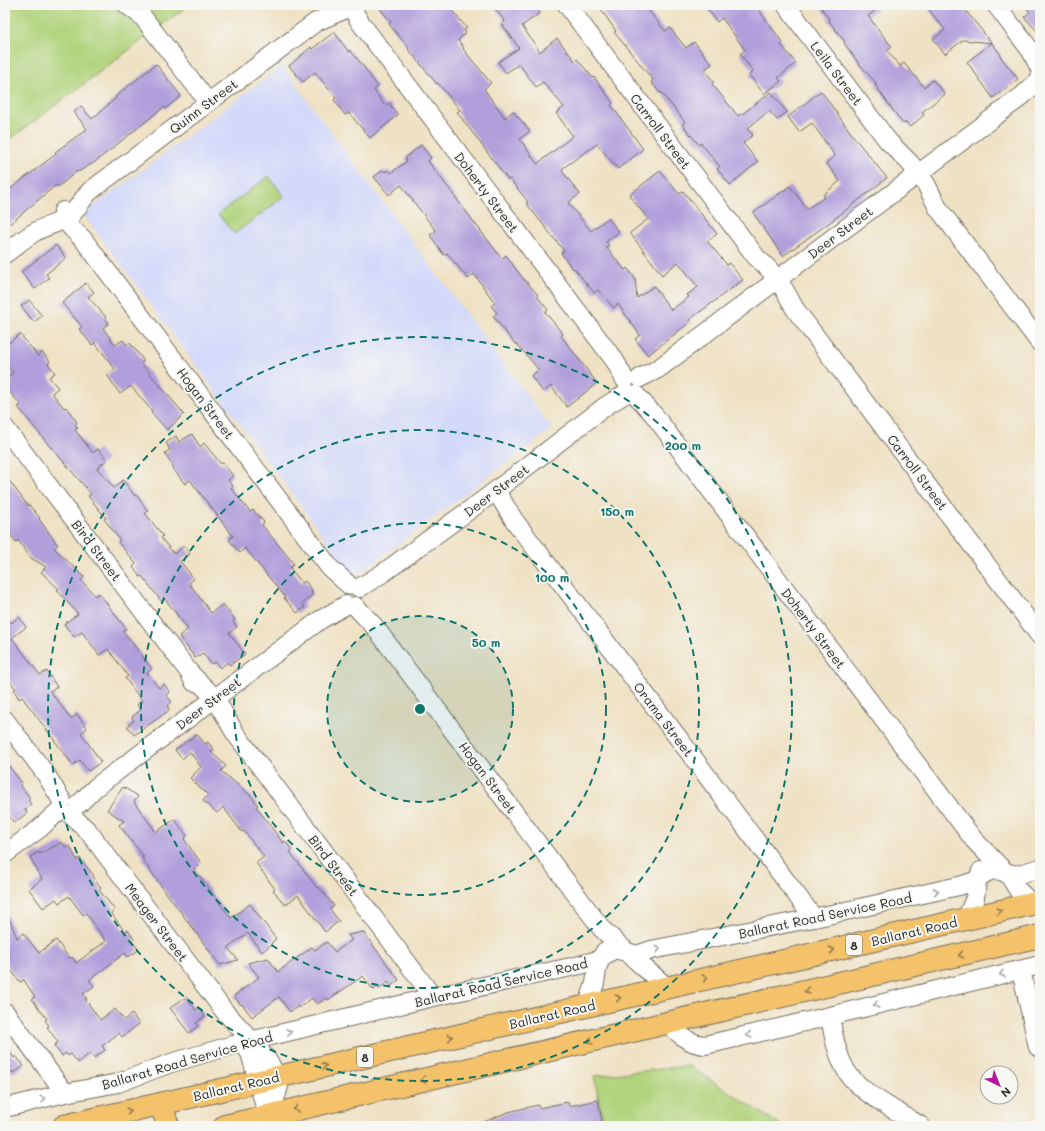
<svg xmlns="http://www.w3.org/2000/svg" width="1045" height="1131" font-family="Mali,sans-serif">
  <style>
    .built { fill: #d3d9f9 }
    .green { fill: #b1d37b; stroke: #6e7f53 }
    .building { fill: #b09fdb }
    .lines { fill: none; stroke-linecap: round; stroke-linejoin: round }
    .minor-casing { stroke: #706b60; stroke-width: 20 }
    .highway-casing { stroke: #706b60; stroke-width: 24 }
    .minor { stroke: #fff; stroke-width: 18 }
    .highway { stroke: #f4c26a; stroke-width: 22 }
    .oneway { stroke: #a0a0a0 }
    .oneway2 { stroke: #90764a }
    .ring { fill: none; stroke: #0f766e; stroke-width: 2; stroke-dasharray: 7 5 }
    .labels { text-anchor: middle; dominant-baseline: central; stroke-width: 4; stroke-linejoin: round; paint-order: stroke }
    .shield { fill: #f6f6f2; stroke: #686867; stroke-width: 1 }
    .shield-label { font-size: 12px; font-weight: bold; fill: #2b2b2b }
    .street-label { font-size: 13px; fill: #2b2b2b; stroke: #f6f6f2 }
    .centre { fill: #0f766e; stroke: #f6f6f2; stroke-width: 2 }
    .ring-label { font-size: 12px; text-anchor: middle; font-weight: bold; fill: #0f766e; stroke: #f6f6f2; stroke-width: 4; stroke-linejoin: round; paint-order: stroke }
  </style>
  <rect width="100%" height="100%" fill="#f6f6f2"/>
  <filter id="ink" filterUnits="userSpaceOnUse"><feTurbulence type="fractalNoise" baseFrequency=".025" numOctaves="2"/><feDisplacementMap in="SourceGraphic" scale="8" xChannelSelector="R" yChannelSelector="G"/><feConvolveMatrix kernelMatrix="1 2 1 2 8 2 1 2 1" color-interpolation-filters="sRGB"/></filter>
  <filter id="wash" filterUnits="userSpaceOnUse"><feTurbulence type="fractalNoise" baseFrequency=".012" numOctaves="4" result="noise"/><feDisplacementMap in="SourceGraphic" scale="16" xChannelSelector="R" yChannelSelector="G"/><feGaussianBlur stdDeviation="0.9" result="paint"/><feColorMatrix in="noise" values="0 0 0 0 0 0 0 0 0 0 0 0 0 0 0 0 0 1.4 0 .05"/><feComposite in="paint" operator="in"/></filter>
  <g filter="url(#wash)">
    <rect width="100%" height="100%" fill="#efe1c3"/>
    <path class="built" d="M282 66 552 429 354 577 83 214Z"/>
    <g class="green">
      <path d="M5 5H189L5 143Z"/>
      <path d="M269 176 284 197 234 234 218 214Z"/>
      <path d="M689 1066 782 1126H604L594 1076Z"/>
    </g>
    <g id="blocks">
      <g class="building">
        <path d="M377 5H447L467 28 464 30 466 33 458 40 464 48 463 49 491 83 484 89 505 118 513 111 530 131 520 139 537 164 573 136 556 113 564 107 543 82 536 87 519 64 506 73 498 62 519 48 502 24 505 21 492 5H535L540 13 522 26 540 52 557 38 575 61 577 59 593 78 594 77 613 103 611 105 643 149 618 169 597 144 563 168 562 171 580 194 568 203 591 231 608 218 619 232 606 242 609 245 606 247 625 270 627 268 635 278 637 298 654 286 671 310 689 297 687 295 698 287 678 262 662 275 630 233 648 219 629 195 660 171 679 194 683 191 717 234 707 241 727 265 729 263 743 280 689 320 690 322 648 355 635 339 640 335 618 304 614 308 598 290 594 293 574 268 573 269 561 253 564 251 526 203 528 202 510 179 508 180 457 112 460 110 438 83 437 84 408 49 409 48 389 24 391 22Z"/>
        <path d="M598 5H644L665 31 670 28 686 48 694 42 712 64 704 70 714 82 712 84 738 116 740 114 741 115 771 92 787 112 777 120 769 111 747 129 753 135 743 143 758 162 730 185 717 169 720 167 701 143 699 145 682 124 685 122 661 92 660 93 651 82 653 80 614 32 616 31Z"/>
        <path d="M705 5H755L783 43 781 45 796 63 778 78 781 81 764 94 749 75 753 71 740 54 745 50 722 18 717 22Z"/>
        <path d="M819 5H883L868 16 892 47 887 51 900 66 904 63 924 87 933 80 945 94 922 112 924 115 910 127 906 122 903 124 875 85 877 84 860 65 844 43 845 42 828 20 829 19Z"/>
        <path d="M925 5H961L992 43 1001 55 1000 56 1018 79 993 98 967 62 992 43 963 40 945 54 933 39 945 30Z"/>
        <path d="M1023 5H1040V34L1024 17 1030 12Z"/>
        <path d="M334 32 349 52 350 50 364 67 378 87 374 90 385 106 389 103 398 115 370 138 349 113 345 115 334 100 336 98 315 72 303 82 289 66 311 47 312 49Z"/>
        <path d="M156 64 181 96 165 109 164 107 95 162 78 172 77 171 58 187 56 185 5 228V193L56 154 55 152 87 129 74 112 81 106 92 119 116 98 115 97Z"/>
        <path d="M821 91 853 136 887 178 833 220 783 256 753 213 790 186 807 209 825 197 823 195 840 181 826 163 835 156 812 123 799 132 788 117Z"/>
        <path d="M421 145 431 158 428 161 502 259 506 255 523 279H524L538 295 537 296 548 310 545 312 563 334 561 336 597 383 567 407 551 386 543 392 531 376 539 370 516 343 515 344 493 316 497 313 491 306 495 303 474 274 468 279 447 253 444 255 430 235 436 231 401 185 389 195 374 177 383 170 385 172 388 170 391 173 407 161 405 158Z"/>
        <path d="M56 245 66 258 46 274 49 278 35 289 21 272Z"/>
        <path d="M86 283 94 292 88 297 106 317 105 318 109 323 103 328 115 345 123 340 127 345 130 343 144 361 141 363 184 414 167 430 151 412 152 411 131 386 120 394 107 375 115 369 95 343 92 345 79 329 82 327 62 303Z"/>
        <path d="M29 300 42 316 34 322 21 306Z"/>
        <path d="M20 334 38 356 42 352 50 361 48 364 55 373 49 377 58 388 52 393 64 408 66 407 77 422 75 425 78 428 75 430 93 453 98 449 107 460 97 468 114 488 123 480 135 496 136 495 148 511 145 513 163 536 161 538 174 554 184 546 190 554 180 561 194 579 189 583 211 613 223 604 235 620 233 621 237 627 229 633 245 654 230 665 228 662 220 668 216 662 211 664 203 653 195 658 179 636 188 629 165 599 162 602 142 576 140 577 133 567 136 564 118 542 120 540 104 519 106 518 88 496 91 494 52 448H51L18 407 21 405 5 387V380L13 373 5 364V346Z"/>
        <path d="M192 434 200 447 204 443 221 464 223 463 233 476 228 480 233 486 231 488 250 512 253 510 264 522 262 525 294 564 290 568 302 583 305 581 312 590V595L302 604 305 607 297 613 284 598 285 597 245 548 240 553 229 540 233 536 190 480 185 484 173 469 174 468 165 453 170 450 166 443 176 436 179 442Z"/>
        <path d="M5 475 28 506 29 505 40 518 39 519 58 545 54 548 84 577 81 580 95 596 99 593 126 629 123 631 152 669 147 673 159 688 164 684 170 692 166 695 172 702 167 706 170 710 134 735 127 726 134 721 132 717 141 710 137 705 142 701 125 678 128 676 108 649 99 655 82 632 74 637 64 624 78 614 57 590 59 589 41 572 46 567 31 558 18 540 16 542 5 528Z"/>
        <path d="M5 615 11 623 19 617 26 627 12 638 40 675 47 671 57 687 50 691 71 719 77 714 87 728 81 733 101 762 88 771 80 760 73 765 22 697 19 699 14 690 16 689 5 675Z"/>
        <path d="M197 734 205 744 208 742 214 750 211 752 226 766 221 771 250 795 258 805 256 806 260 812 283 843 285 841 292 850 290 852 317 888 319 887 334 906 330 909 339 921 325 932 298 895 285 905 273 890 275 889 256 863 264 857 244 831 242 832 223 807 217 813 203 801 208 795 190 778 201 767 190 752 182 759 175 750Z"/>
        <path d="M5 761 22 783 20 785 30 798 28 799 31 805 25 810 27 813 14 823 5 810Z"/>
        <path d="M123 787 138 796 134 802 156 832 175 819 187 836 184 839 201 863 194 869 231 918 250 904 276 939 271 943 272 944 262 952 248 933 228 948 238 960 220 965 156 879 142 858 144 857 119 825 124 821 107 810Z"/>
        <path d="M62 842 66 848 70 846 77 860 80 858 94 876 93 877 101 888 99 890 115 910 111 913 125 932 128 930 134 939 132 941 139 950 128 957 125 953 89 980 94 986 83 994 87 999H85L100 1020 115 1009 124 1020 132 1014 139 1024 122 1037 119 1033 102 1046 105 1050 94 1058 90 1053 78 1063 71 1054 68 1056 66 1053 62 1056 54 1046 58 1042 47 1027 49 1026 45 1020 47 1019 32 999 35 997 24 980 20 982 5 962V908L17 938 23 933 39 953 56 940 69 958 72 957 76 963 106 941 86 913 83 915 69 896 59 903 56 899 43 908 29 889 42 879 30 857 39 852 40 854Z"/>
        <path d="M363 932 399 980 391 986 388 982 379 989 377 987 373 990 363 976 328 1000 327 998 317 1004 312 998 299 1008 298 1006 290 1012 279 997 252 1017 242 1004 241 1005 234 996 259 977 248 963 268 958 278 972 312 947 315 950 327 942 335 952 352 940 348 935Z"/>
        <path d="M186 997 196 1010 199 1008 205 1016 196 1023 198 1026 189 1033 170 1008Z"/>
        <path d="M5 1045 14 1058 16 1056 24 1066 14 1073 13 1071 5 1077Z"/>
        <path d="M598 1100 603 1126H474L508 1112 538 1105 539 1108 568 1102 569 1106Z"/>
      </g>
    </g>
  </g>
  <g filter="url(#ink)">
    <use href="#blocks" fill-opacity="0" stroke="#706b60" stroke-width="1"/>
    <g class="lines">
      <defs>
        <g id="minor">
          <path d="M127 5 142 16 208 102"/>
          <path d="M567 5 756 257C776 274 783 286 795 309L1040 636"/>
          <path d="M786 5 888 141 910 163 926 184 938 208 1040 343"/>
          <path d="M996 5 1031 51 1040 69"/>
          <path d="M63 211C66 224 73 230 83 239L330 568 349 585"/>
          <path d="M5 254C15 247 24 238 35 232 46 225 60 224 71 215 78 208 83 198 90 191L316 22 341 11 350 5 360 22 615 361 625 380"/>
          <path d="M640 378 658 369 1022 96 1039 80"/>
          <path d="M636 395 654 415 974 840 1010 877 1018 890 1032 904"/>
          <path d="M5 428 189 672 194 682"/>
          <path d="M496 491 514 520 814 918"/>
          <path d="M359 588 383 573 490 495 607 405 627 393"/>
          <path d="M355 606 374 626 602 929 641 965 667 987"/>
          <path d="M189 672 215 698 235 733 433 997"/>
          <path d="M5 720 45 773 62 801"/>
          <path d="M79 804 96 787 320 620 346 605"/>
          <path d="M71 815 88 831 225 1012C238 1026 277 1065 279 1084 279 1094 271 1107 267 1116"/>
          <path d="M5 854 39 829 61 809"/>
          <path d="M966 919 975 898 977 882 981 871"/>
          <path d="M1021 970 1038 1047"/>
          <path d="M588 1005 595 983 598 965 605 951"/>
          <path d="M5 1012 65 1093"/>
          <path d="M830 1016C833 1034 837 1056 847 1072 860 1093 899 1112 921 1126"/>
          <path d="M669 1023C679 1035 689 1044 705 1045L830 1016 1040 965"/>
          <path d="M241 1043 249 1051 251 1056 269 1121"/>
          <path d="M5 1108 65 1093 118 1083 171 1063 233 1045 433 997 580 965 598 960 608 953 615 949 637 955 651 950 814 918 959 886 975 881 984 874 992 870 1001 871 1016 875 1040 868"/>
        </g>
        <g id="highway">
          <path d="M161 1104 168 1126"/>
          <path d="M64 1126 1040 902"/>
          <path d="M225 1126 1040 936"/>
        </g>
      </defs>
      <use href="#minor" class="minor-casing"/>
      <use href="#highway" class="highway-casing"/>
      <use href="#minor" class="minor"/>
      <use href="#highway" class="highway"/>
    </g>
    <defs><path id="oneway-chevron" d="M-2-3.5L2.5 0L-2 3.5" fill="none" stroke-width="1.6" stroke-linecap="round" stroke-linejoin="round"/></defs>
    <g class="oneway">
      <use href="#oneway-chevron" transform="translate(936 891) rotate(-13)"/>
      <use href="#oneway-chevron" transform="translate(658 949) rotate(-11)"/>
      <use href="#oneway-chevron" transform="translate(1002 974) rotate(166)"/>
      <use href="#oneway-chevron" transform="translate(876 1005) rotate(166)"/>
      <use href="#oneway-chevron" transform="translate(289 1032) rotate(-14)"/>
      <use href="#oneway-chevron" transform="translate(749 1035) rotate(167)"/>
      <use href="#oneway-chevron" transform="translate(43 1099) rotate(-14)"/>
    </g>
    <g class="oneway2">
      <use href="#oneway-chevron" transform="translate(999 911) rotate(-13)"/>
      <use href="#oneway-chevron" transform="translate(832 950) rotate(-13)"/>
      <use href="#oneway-chevron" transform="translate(961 955) rotate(167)"/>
      <use href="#oneway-chevron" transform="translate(705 978) rotate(-13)"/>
      <use href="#oneway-chevron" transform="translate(807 991) rotate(167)"/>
      <use href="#oneway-chevron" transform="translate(618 998) rotate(-13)"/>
      <use href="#oneway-chevron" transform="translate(450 1037) rotate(-13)"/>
      <use href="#oneway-chevron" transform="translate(590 1041) rotate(167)"/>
      <use href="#oneway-chevron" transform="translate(324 1066) rotate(-13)"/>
      <use href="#oneway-chevron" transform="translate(423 1080) rotate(167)"/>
      <use href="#oneway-chevron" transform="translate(296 1109) rotate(167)"/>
      <use href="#oneway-chevron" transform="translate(129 1111) rotate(-13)"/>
    </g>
  </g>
  <circle cx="420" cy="709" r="93" fill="#0f766e" fill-opacity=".12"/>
  <g class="ring">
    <circle cx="420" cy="709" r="93"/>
    <circle cx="420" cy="709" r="186"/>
    <circle cx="420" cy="709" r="279"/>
    <circle cx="420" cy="709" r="372"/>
  </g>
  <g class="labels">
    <g class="shield">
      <rect x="846" y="935" width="16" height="20" rx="3"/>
      <rect x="357" y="1047" width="16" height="20" rx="3"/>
    </g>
    <g class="shield-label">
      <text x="854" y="945">8</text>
      <text x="365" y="1057">8</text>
    </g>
    <g class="street-label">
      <text transform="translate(837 73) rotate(53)">Leila Street</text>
      <text transform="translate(203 106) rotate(-37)">Quinn Street</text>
      <text transform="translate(661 131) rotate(53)">Carroll Street</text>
      <text transform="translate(487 192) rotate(53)">Doherty Street</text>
      <text transform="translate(840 232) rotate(-37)">Deer Street</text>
      <text transform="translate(206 403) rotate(53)">Hogan Street</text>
      <text transform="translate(918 472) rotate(53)">Carroll Street</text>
      <text transform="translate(496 490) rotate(-37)">Deer Street</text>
      <text transform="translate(97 550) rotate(53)">Bird Street</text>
      <text transform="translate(814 628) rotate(53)">Doherty Street</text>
      <text transform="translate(208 703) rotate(-37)">Deer Street</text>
      <text transform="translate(664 719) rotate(53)">Orama Street</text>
      <text transform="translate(488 777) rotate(53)">Hogan Street</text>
      <text transform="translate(334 865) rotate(53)">Bird Street</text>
      <text transform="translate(825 915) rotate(-12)">Ballarat Road Service Road</text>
      <text transform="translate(157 922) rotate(53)">Meager Street</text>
      <text transform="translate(914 931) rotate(-13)">Ballarat Road</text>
      <text transform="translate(501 982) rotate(-13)">Ballarat Road Service Road</text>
      <text transform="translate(552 1014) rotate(-13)">Ballarat Road</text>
      <text transform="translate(187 1060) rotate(-16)">Ballarat Road Service Road</text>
      <text transform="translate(236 1086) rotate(-13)">Ballarat Road</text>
    </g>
  </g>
  <circle cx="420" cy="709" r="6" class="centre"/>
  <g class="ring-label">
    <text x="683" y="450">200 m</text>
    <text x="617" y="516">150 m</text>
    <text x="552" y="582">100 m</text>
    <text x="486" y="647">50 m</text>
  </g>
  <rect width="1045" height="1131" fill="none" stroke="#f6f6f2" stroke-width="20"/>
  <g transform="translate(999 1085) rotate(137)"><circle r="19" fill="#f6f6f2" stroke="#a5a5a2"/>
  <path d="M0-3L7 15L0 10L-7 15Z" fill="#b5179e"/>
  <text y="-6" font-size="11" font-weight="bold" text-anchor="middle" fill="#2b2b2b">N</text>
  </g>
</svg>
